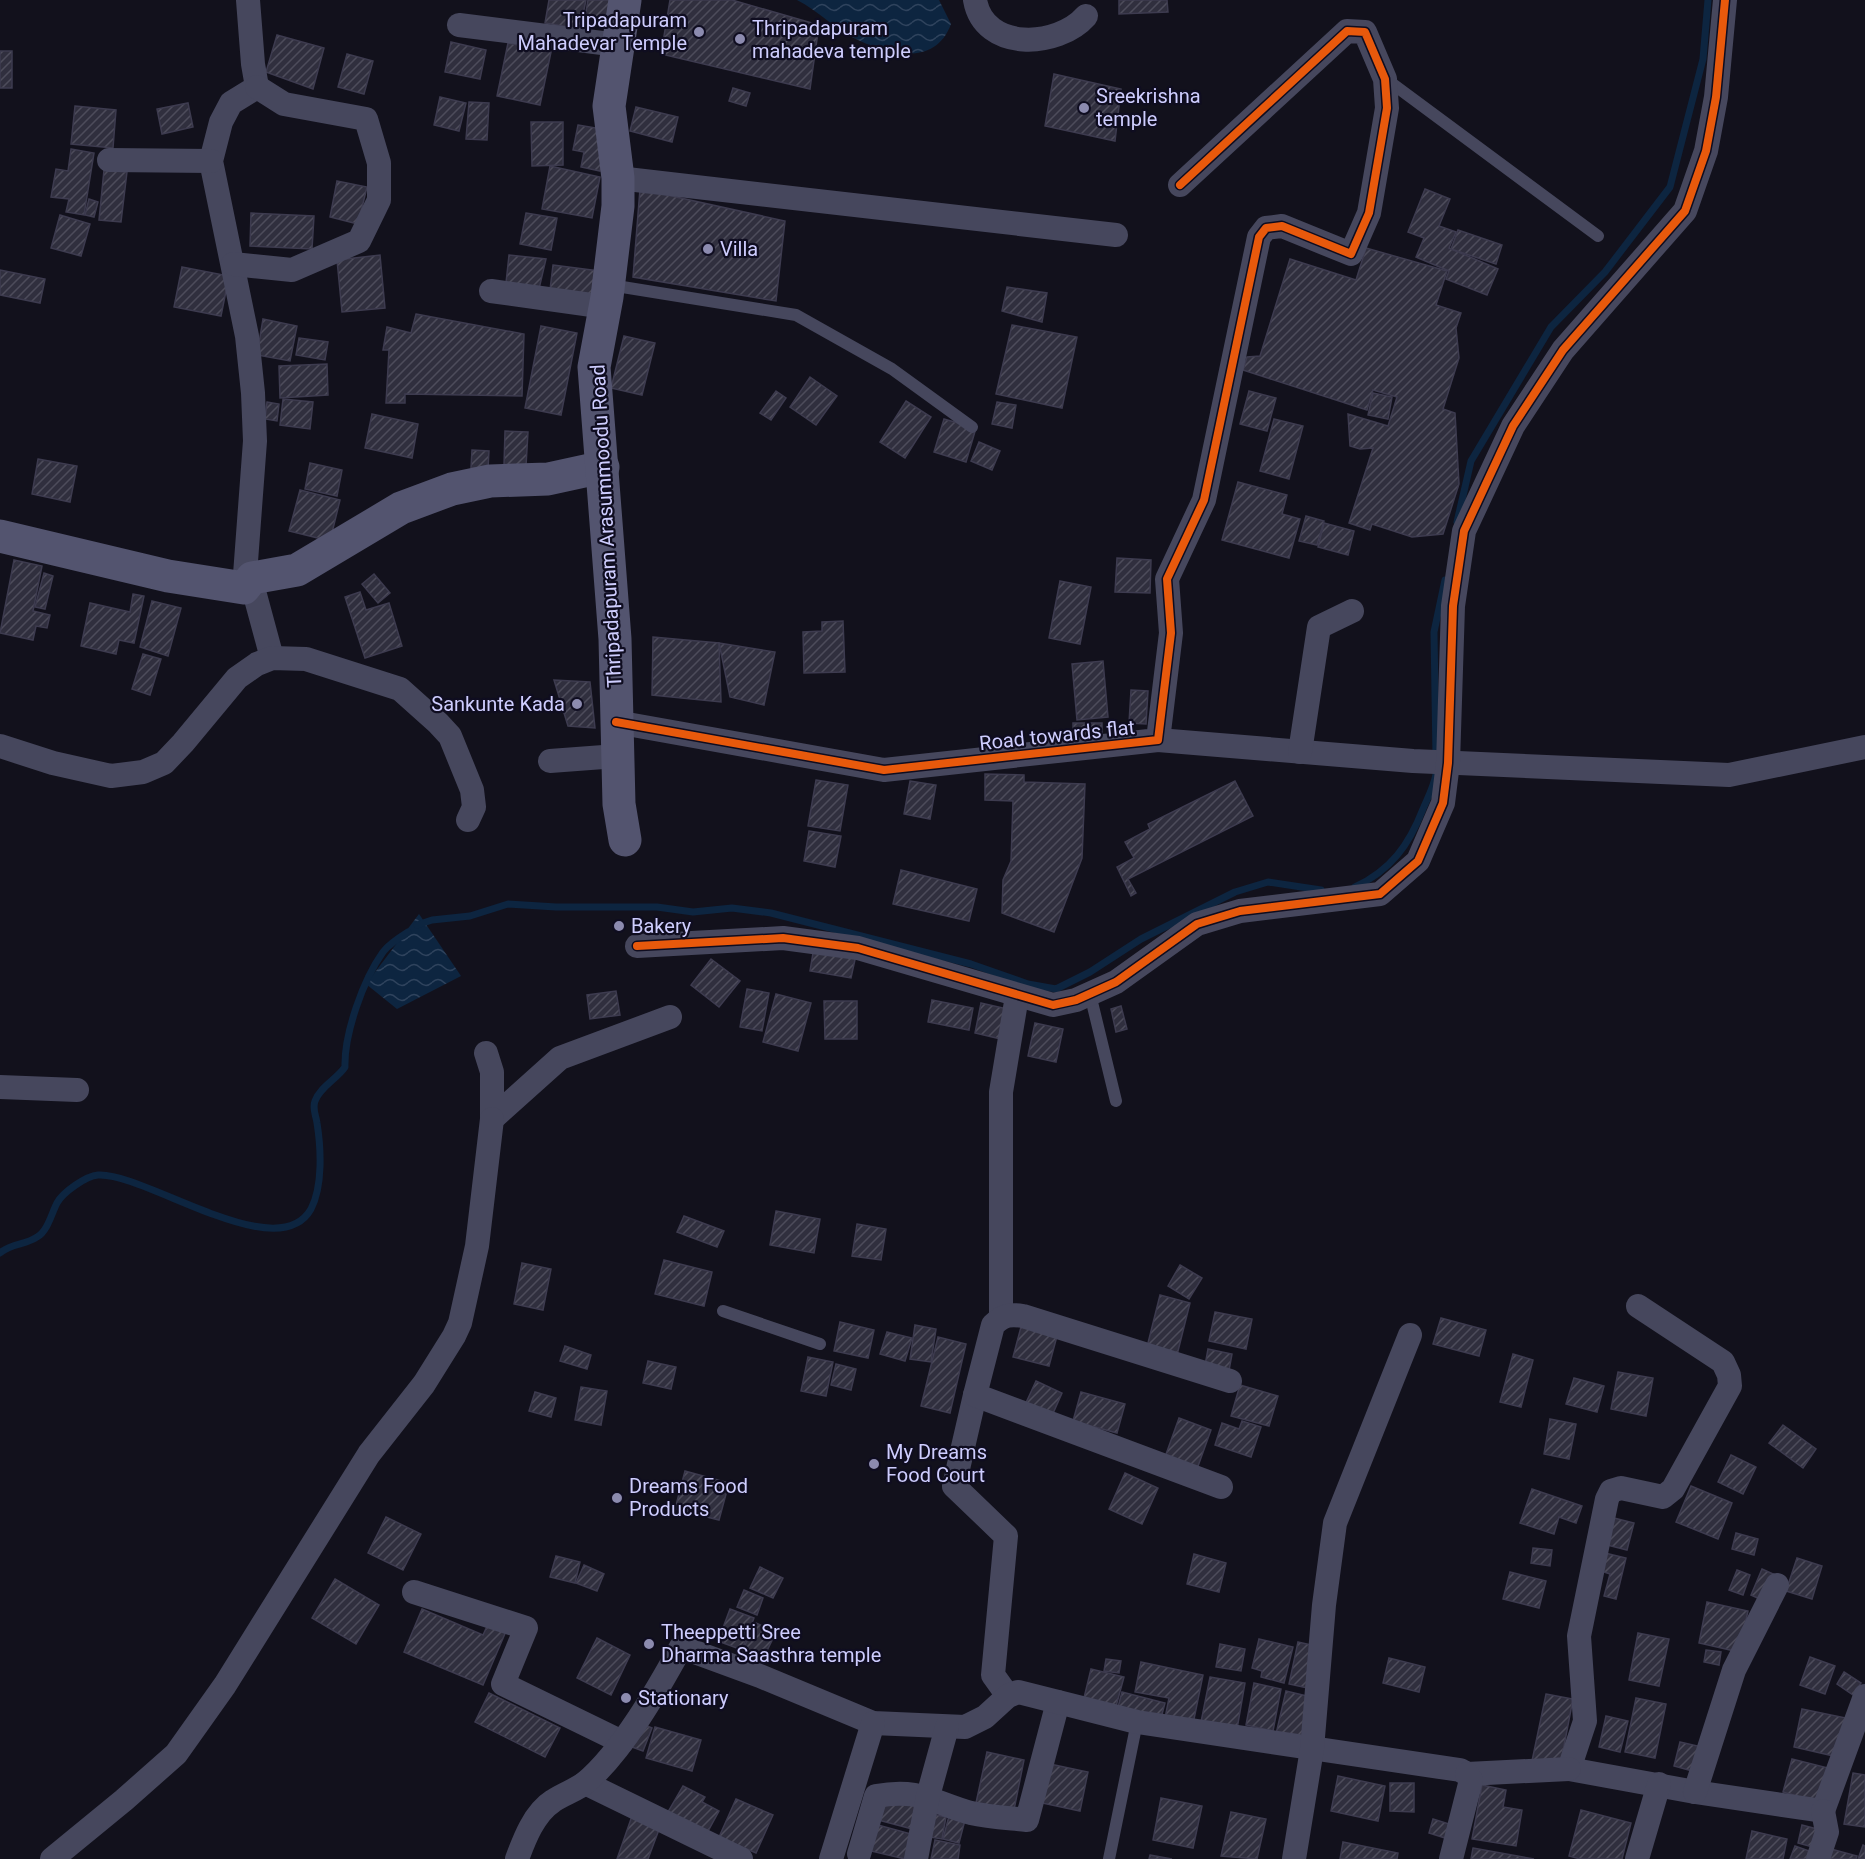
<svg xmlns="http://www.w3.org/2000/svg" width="1865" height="1859" font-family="Roboto,sans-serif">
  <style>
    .water { fill: url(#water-waves) }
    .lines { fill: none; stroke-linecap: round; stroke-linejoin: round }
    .stream { stroke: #0d2540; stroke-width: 7 }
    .building { fill: url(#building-hatch); stroke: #3d3b4f; stroke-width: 1.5 }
    .lane { stroke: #46475d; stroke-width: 12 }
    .street { stroke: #46475d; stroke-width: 24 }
    .secondary { stroke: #53546f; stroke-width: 33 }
    .cycleway-casing { stroke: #0f0d20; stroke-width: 11 }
    .cycleway { stroke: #e8590c; stroke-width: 8 }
    .poi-dot { fill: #8c8baf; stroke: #0f0d20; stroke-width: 2 }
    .labels { text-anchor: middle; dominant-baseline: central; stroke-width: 4.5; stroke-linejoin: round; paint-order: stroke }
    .poi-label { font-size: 20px; fill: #cecdfe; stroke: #0f0d20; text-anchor: start }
    .street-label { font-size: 20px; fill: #cecdfe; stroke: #0f0d20 }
  </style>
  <defs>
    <pattern id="water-waves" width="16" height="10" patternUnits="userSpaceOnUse" patternTransform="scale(1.5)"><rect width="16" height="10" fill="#0d2540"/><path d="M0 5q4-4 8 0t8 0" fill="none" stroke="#2f435d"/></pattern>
    <pattern id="building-hatch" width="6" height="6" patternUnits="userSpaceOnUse" patternTransform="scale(1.5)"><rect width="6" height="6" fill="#302f3e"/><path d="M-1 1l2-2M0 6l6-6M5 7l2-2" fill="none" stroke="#4d4c5b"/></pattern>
  </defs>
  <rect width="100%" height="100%" fill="#12111c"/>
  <g class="water">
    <path d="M797 0H939L951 24C936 65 893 56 860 41 837 31 819 11 797 0Z"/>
    <path d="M419 914 461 976 397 1009 366 984Z"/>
  </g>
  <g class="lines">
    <g class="stream">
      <path d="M1457 522 1471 461 1551 327 1605 272 1670 187 1703 59 1708 0"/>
      <path d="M1436 757 1434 632 1445 580"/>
      <path d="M1355 887C1391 870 1409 845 1423 809 1428 797 1434 786 1436 774"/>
      <path d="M417 925 432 920 470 916 508 904 556 907H657L693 912 732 908 771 913 971 964 1028 984 1056 989 1090 972 1141 939 1235 892 1268 882 1321 890"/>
      <path d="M0 1253C11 1243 26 1245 37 1237 48 1231 52 1212 57 1203 63 1192 86 1176 98 1175 145 1172 278 1268 311 1209 323 1186 321 1148 317 1123 316 1115 312 1109 315 1101 320 1087 337 1079 345 1067 344 1034 363 980 383 952 389 944 400 937 408 932"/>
    </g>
  </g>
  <g class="building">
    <path d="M549 0H586L580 29 545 23Z"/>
    <path d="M588 0H613L609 22 585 18Z"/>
    <path d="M670 0H732L819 25 810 89 661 54Z"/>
    <path d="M1119 0H1167L1168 12 1119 14Z"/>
    <path d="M277 35 324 48 313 89 266 72Z"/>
    <path d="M451 42 486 50 480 79 445 72Z"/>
    <path d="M508 43 551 52 540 105 497 96Z"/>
    <rect x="0" y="51" width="12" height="37"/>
    <path d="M347 54 373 61 364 94 338 87Z"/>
    <path d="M1054 74 1121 89 1115 141 1045 126Z"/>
    <path d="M733 88 750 93 746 106 729 101Z"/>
    <path d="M440 97 466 103 459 131 434 125Z"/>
    <path d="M469 102 489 103 487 140 466 139Z"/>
    <path d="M188 103 193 127 162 134 157 109Z"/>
    <path d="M75 106 116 110 113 148 71 144Z"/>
    <path d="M636 107 678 117 672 142 630 131Z"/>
    <path d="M531 122H563V165L532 166Z"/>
    <path d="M578 125 608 130 600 171 581 167 584 152 573 150Z"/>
    <path d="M71 149 94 153 84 215 66 212 69 199 51 197 56 169 68 171Z"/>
    <path d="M550 166 600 177 592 218 542 209Z"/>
    <path d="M104 170 127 172 121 222 99 220Z"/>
    <path d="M337 181 367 187 358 224 330 217Z"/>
    <path d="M640 189 785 221 776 301 633 277Z"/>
    <path d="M1425 189 1450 199 1439 226 1456 232 1449 248 1498 269 1487 295 1446 279 1449 271 1416 257 1424 238 1408 232Z"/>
    <path d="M89 199 98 202 94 217 85 215Z"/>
    <path d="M251 213 314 216 312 249 250 246Z"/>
    <path d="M526 213 557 218 551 250 520 244Z"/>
    <path d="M60 215 90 224 81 256 51 248Z"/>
    <path d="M1458 230 1502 245 1496 264 1451 249Z"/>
    <path d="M1366 248 1447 271 1436 305 1461 313 1456 328 1459 358 1443 409 1455 413 1459 484 1443 534 1412 537 1372 524 1370 530 1349 523 1373 448 1360 449 1350 446 1348 414 1388 426 1397 397 1373 390 1367 410 1243 370 1247 357 1260 356 1290 259 1356 280Z"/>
    <path d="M380 255 385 308 342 312 337 260Z"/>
    <path d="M509 255 546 259 539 289 506 283Z"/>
    <path d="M553 265 599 271 594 298 550 290Z"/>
    <path d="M182 267 229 276 221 316 174 307Z"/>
    <path d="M0 270 45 279 40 303 0 295Z"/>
    <path d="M1007 287 1047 293 1042 322 1002 311Z"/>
    <path d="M416 314 524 334 522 396 405 394V403H386L389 350H383L387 327 411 333Z"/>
    <path d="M263 319 297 326 290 361 257 355Z"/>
    <path d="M1012 325 1077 337 1062 408 996 394Z"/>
    <path d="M541 326 577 333 561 415 525 408Z"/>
    <path d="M624 336 655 343 642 395 611 388Z"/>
    <path d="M299 338 328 342 325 360 296 355Z"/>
    <path d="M327 364 328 395 280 398 279 366Z"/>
    <path d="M810 377 837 396 816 425 790 407Z"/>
    <path d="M776 391 786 398 771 420 760 413Z"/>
    <path d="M1249 391 1276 398 1267 431 1240 424Z"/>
    <path d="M1373 393 1392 397 1388 419 1368 415Z"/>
    <path d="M283 399 313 402 310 429 280 425Z"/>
    <path d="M906 401 931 417 905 458 880 442Z"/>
    <path d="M267 402 279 404 277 421 265 419Z"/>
    <path d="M997 402 1016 405 1012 428 992 424Z"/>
    <path d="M372 414 418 424 412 458 365 448Z"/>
    <path d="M944 419 976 428 966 462 934 452Z"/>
    <path d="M1274 419 1303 426 1289 479 1260 471Z"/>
    <path d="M505 431 528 432 526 466 504 465Z"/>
    <path d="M979 442 1000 451 992 470 971 461Z"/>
    <path d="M472 450 489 451 488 469 471 468Z"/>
    <path d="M38 459 77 466 70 502 32 494Z"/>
    <path d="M310 463 342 470 337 496 305 489Z"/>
    <path d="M1238 482 1287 495 1282 514 1300 519 1289 558 1222 540Z"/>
    <path d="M300 490 340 500 330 541 289 531Z"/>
    <path d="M1306 516 1324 521 1317 545 1299 541Z"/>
    <path d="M1324 523 1354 531 1348 555 1318 547Z"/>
    <path d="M1117 558 1151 560 1150 593 1115 592Z"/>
    <path d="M14 560 42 566 33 611 50 615 47 628 36 626 33 640 0 633Z"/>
    <path d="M44 573 53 576 45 609 35 607Z"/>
    <path d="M374 574 390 593 378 603 362 584Z"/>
    <path d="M1060 581 1091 587 1080 644 1049 638Z"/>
    <path d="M360 592 366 610 389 603 402 646 365 658 345 597Z"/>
    <path d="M133 594 144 596 134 643 119 640 116 654 81 646 90 603 130 612Z"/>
    <path d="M152 601 181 608 168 656 140 647Z"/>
    <path d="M843 621 845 672 804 673 803 632 822 631V622Z"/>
    <path d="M653 637 719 643 721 702 652 695Z"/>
    <path d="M719 643 775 652 764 705 730 697Z"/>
    <path d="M143 654 161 659 150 695 132 689Z"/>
    <path d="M1103 661 1108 717 1077 720 1072 664Z"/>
    <path d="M554 680 590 682 595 728 568 726Z"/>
    <path d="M1131 690 1148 691 1146 724 1129 723Z"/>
    <rect x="1073" y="723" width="29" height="16"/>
    <path d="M985 774 1024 775V782L1085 784 1082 858 1054 932 1002 913 1003 880 1011 861 1013 801 985 800Z"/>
    <path d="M816 780 848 785 840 831 808 826Z"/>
    <path d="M910 781 936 785 930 819 904 814Z"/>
    <path d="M1235 781 1253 816 1128 879 1136 893 1131 896 1117 867 1134 858 1125 842 1150 829 1148 824Z"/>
    <path d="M809 831 841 836 835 867 804 861Z"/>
    <path d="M901 870 977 889 969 921 893 904Z"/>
    <path d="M814 947 856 955 851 978 810 971Z"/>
    <path d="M711 959 740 981 719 1007 691 985Z"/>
    <path d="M747 989 769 993 762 1031 740 1027Z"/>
    <path d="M616 991 620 1015 590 1019 587 995Z"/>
    <path d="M776 994 811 1003 798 1051 763 1042Z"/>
    <path d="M932 1000 973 1008 969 1030 928 1022Z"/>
    <path d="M824 1001H857V1039H825Z"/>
    <path d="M981 1003 1012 1010 1005 1040 975 1033Z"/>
    <path d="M1121 1006 1127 1029 1116 1032 1111 1009Z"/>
    <path d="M1035 1023 1063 1029 1056 1062 1028 1056Z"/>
    <path d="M776 1211 820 1219 814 1253 770 1245Z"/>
    <path d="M684 1216 724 1231 717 1247 677 1232Z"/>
    <path d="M857 1224 886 1229 881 1260 852 1256Z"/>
    <path d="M664 1260 712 1272 704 1306 655 1294Z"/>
    <path d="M522 1263 551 1269 543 1310 514 1304Z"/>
    <path d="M1180 1265 1202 1278 1189 1299 1168 1286Z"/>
    <path d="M1160 1295 1190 1303 1176 1359 1146 1351Z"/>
    <path d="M1215 1312 1252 1319 1246 1349 1209 1341Z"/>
    <path d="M1441 1318 1486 1330 1479 1356 1433 1344Z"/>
    <path d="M840 1322 874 1330 868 1358 834 1351Z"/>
    <path d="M915 1325 936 1329 931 1362 910 1359Z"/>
    <path d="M1021 1327 1057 1336 1049 1366 1013 1357Z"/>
    <path d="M887 1332 912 1338 905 1361 880 1354Z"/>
    <path d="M938 1337 966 1344 950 1413 921 1406Z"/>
    <path d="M565 1346 591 1355 587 1369 560 1361Z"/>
    <path d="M1208 1349 1232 1354 1228 1376 1204 1371Z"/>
    <path d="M1513 1354 1533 1360 1521 1407 1500 1402Z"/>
    <path d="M808 1357 833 1362 826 1396 801 1391Z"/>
    <path d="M648 1361 676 1367 671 1389 643 1383Z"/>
    <path d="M836 1364 856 1369 851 1390 831 1385Z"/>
    <path d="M1618 1372 1653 1378 1646 1416 1611 1409Z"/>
    <path d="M1574 1378 1604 1386 1597 1412 1566 1404Z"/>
    <path d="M1036 1381 1062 1393 1051 1418 1025 1405Z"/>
    <path d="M1240 1385 1278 1396 1269 1426 1231 1416Z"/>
    <path d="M581 1387 607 1391 601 1425 575 1420Z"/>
    <path d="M535 1392 556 1398 551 1417 529 1411Z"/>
    <path d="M1081 1392 1125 1404 1117 1433 1073 1421Z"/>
    <path d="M1179 1418 1211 1430 1197 1469 1165 1457Z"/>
    <path d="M1550 1419 1576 1424 1569 1459 1544 1454Z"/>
    <path d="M1242 1421 1261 1427 1251 1457 1215 1445 1222 1423 1239 1429Z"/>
    <path d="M1783 1425 1816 1449 1803 1468 1769 1443Z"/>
    <path d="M1731 1455 1756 1467 1743 1494 1718 1482Z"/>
    <path d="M685 1471 729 1483 719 1520 675 1509Z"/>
    <path d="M1125 1473 1158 1488 1142 1524 1109 1509Z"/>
    <path d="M1691 1486 1732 1503 1718 1539 1676 1522Z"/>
    <path d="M1532 1489 1582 1506 1576 1523 1559 1517 1554 1534 1520 1523Z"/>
    <path d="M386 1517 421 1534 403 1570 368 1553Z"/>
    <path d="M1614 1518 1634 1523 1627 1550 1607 1545Z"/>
    <path d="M1736 1533 1758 1539 1754 1555 1732 1549Z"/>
    <path d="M1533 1548 1552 1550 1550 1566 1531 1563Z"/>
    <path d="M1605 1553 1626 1558 1616 1599 1604 1596 1610 1574 1601 1571Z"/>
    <path d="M1194 1554 1226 1563 1219 1592 1187 1584Z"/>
    <path d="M556 1556 580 1562 575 1583 550 1577Z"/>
    <path d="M1797 1558 1822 1566 1812 1599 1786 1591Z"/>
    <path d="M584 1565 604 1574 597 1591 576 1583Z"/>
    <path d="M760 1567 783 1578 773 1598 750 1588Z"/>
    <path d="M1762 1569 1782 1578 1771 1604 1751 1595Z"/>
    <path d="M1737 1570 1750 1575 1743 1595 1729 1590Z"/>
    <path d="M1510 1572 1546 1581 1539 1608 1503 1599Z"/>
    <path d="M335 1579 379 1605 356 1644 312 1618Z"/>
    <path d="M744 1590 763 1598 757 1615 737 1607Z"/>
    <path d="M1707 1602 1748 1611 1739 1652 1699 1643Z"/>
    <path d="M422 1609 483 1635 489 1622 507 1629 483 1685 404 1652Z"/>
    <path d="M730 1609 754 1618 742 1650 718 1641Z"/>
    <path d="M756 1623 776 1632 761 1663 741 1653Z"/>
    <path d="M1638 1633 1669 1639 1659 1686 1629 1680Z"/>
    <path d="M597 1638 630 1655 611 1695 577 1678Z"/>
    <path d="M1259 1639 1293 1647 1284 1683 1261 1677 1262 1671 1252 1668Z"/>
    <path d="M1298 1642 1325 1648 1317 1690 1289 1684Z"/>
    <path d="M1220 1644 1245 1649 1241 1671 1216 1667Z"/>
    <path d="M1706 1650 1721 1652 1719 1665 1704 1662Z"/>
    <path d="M1810 1657 1835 1666 1825 1694 1800 1685Z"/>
    <path d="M1389 1658 1425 1667 1419 1692 1383 1683Z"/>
    <path d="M1106 1659 1121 1661 1119 1673 1104 1671Z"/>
    <path d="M1141 1662 1203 1675 1193 1724 1165 1718 1169 1698 1135 1692Z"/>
    <path d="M1091 1669 1124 1677 1115 1710 1083 1702Z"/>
    <path d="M1844 1672 1861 1683 1853 1695 1837 1684Z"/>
    <path d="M1210 1677 1245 1683 1237 1729 1201 1722Z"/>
    <path d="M1254 1683 1281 1689 1273 1731 1246 1725Z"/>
    <path d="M1286 1691 1324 1700 1301 1740 1276 1734Z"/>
    <path d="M1122 1692 1165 1703 1160 1722 1117 1711Z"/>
    <path d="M489 1693 560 1728 545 1757 475 1722Z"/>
    <path d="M1546 1694 1573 1699 1560 1767 1532 1761Z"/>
    <path d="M1636 1698 1666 1704 1655 1758 1625 1752Z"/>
    <path d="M1802 1709 1846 1718 1838 1757 1794 1747Z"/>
    <path d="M1606 1716 1628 1721 1620 1752 1599 1747Z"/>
    <path d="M640 1723 652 1728 643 1751 632 1747Z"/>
    <path d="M655 1727 701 1740 692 1771 646 1758Z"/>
    <path d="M1680 1742 1702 1747 1696 1772 1674 1766Z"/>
    <path d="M987 1752 1024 1760 1014 1810 976 1803Z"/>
    <path d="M1792 1759 1828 1768 1818 1802 1783 1792Z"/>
    <path d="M1050 1764 1088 1772 1080 1811 1042 1803Z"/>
    <path d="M1853 1773 1865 1775V1827L1844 1824Z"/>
    <path d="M1338 1776 1385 1786 1378 1821 1331 1811Z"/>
    <path d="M1390 1783H1414V1812L1390 1811Z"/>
    <path d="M1482 1785 1506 1790 1503 1807 1522 1810 1516 1846 1472 1839Z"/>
    <path d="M683 1786 705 1797 702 1802 719 1811 707 1833 668 1812Z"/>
    <path d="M884 1798 922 1808 916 1830 878 1820Z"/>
    <path d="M1161 1798 1202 1806 1193 1848 1153 1840Z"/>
    <path d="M736 1799 773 1815 756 1853 719 1837Z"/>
    <path d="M1581 1810 1631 1823 1622 1859H1580L1569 1856Z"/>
    <path d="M1231 1812 1266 1819 1257 1859 1221 1856Z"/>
    <path d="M927 1813 946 1817 942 1839 923 1836Z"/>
    <path d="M632 1816 660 1827 648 1859H617Z"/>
    <path d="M949 1816 965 1820 959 1843 943 1839Z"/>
    <path d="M1433 1819 1449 1824 1445 1838 1429 1833Z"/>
    <path d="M878 1825 911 1834 905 1859 871 1851Z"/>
    <path d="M1802 1825 1825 1831 1820 1849 1798 1843Z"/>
    <path d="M1752 1831 1787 1839 1783 1859H1746Z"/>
    <path d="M935 1840 960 1845 958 1859H931Z"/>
    <path d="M1343 1842 1398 1853 1397 1859H1340Z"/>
    <path d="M1863 1845 1865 1846V1859H1858Z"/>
    <path d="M1795 1846 1809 1851 1806 1859H1790Z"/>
    <path d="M1473 1848 1534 1859H1471Z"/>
    <path d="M1831 1849 1857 1856 1856 1859H1829Z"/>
    <path d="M1150 1855 1172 1859H1149Z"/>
  </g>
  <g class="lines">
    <g class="lane">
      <path d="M1386 79 1598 236"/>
      <path d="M610 285 796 315 892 369 972 427"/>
      <path d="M1090 994 1116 1101"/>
      <path d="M723 1311 820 1344"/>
      <path d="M1109 1859 1137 1722"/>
    </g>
    <g class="street">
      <path d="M248 0 253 64 257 87 231 103 221 122 211 161 247 336 253 393 255 441 244 588 255 595 272 658"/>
      <path d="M975 0C984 52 1058 48 1086 16"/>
      <path d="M459 25 618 45"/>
      <path d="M109 160 211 161"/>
      <path d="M618 178 1116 235"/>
      <path d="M233 264 292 270 359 241 379 200V163L366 119 284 104 257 87"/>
      <path d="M491 291 606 307"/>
      <path d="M616 722 884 770 1158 740 1171 633 1167 579 1204 500 1259 237 1266 228 1282 226 1351 254 1369 213 1387 108 1385 79 1365 32 1347 31 1180 185"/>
      <path d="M1158 740 1413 761 1729 775 1865 747"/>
      <path d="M0 746 53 763 111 776 143 772 164 763 183 743 237 678 257 664 272 658 306 659 400 689 438 723 450 736 472 790 474 807 468 820"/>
      <path d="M1300 752 1319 627 1352 611"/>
      <path d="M550 761 617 756"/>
      <path d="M637 946 783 938 858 948 1053 1005 1076 1000 1116 982 1197 924 1240 911 1380 894 1418 861 1443 803 1448 763 1453 606 1464 531 1513 426 1563 350 1685 211 1706 151 1716 97 1725 0"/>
      <path d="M486 1053 492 1072V1119L560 1058 670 1017"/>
      <path d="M0 1087 77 1090"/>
      <path d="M1638 1306 1723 1362 1729 1375 1730 1386 1673 1489 1663 1497 1621 1488 1611 1491 1607 1499 1579 1636 1585 1721 1569 1769 1695 1792 1823 1811 1865 1696"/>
      <path d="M1001 1317V1092L1017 996"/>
      <path d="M975 1395 954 1486 1006 1536 993 1675 1008 1696"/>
      <path d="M1221 1487 975 1395 993 1325C1003 1315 1010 1314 1023 1316L1230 1381"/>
      <path d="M414 1592 526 1628 503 1684 622 1742"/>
      <path d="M585 1783 741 1859"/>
      <path d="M1695 1792 1734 1670 1777 1585"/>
      <path d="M859 1854 876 1796C920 1788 932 1802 971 1813 989 1817 1009 1818 1027 1820L1058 1702"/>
      <path d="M52 1859 124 1800 176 1754 225 1685 369 1454 424 1384 454 1336 460 1323 477 1246 492 1119"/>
      <path d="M517 1859C524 1840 534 1813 553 1801 563 1794 576 1790 585 1783 622 1752 658 1689 681 1647L760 1676 873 1723 965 1727 985 1717 1008 1696 1018 1692 1137 1722 1460 1770 1467 1774 1569 1769"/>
      <path d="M831 1859 873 1723"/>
      <path d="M916 1859 928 1796 947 1727"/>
      <path d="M1294 1859 1312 1749 1324 1605 1335 1523 1410 1335"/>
      <path d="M1451 1859 1471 1780 1467 1774"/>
      <path d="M1637 1859 1659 1784"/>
      <path d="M1818 1859 1827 1832 1823 1811"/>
    </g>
    <g class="secondary">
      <path d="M0 536 168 576 244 588 252 578 297 570 401 508 452 489 490 481 548 479 603 467"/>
      <path d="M625 840 619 804 615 639 594 367 607 297 618 206V178L609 106 625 0"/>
    </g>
    <defs>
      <g id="cycleway">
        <path d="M616 722 884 770 1158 740 1171 633 1167 579 1204 500 1259 237 1266 228 1282 226 1351 254 1369 213 1387 108 1385 79 1365 32 1347 31 1180 185"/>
        <path d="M637 946 783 938 858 948 1053 1005 1076 1000 1116 982 1197 924 1240 911 1380 894 1418 861 1443 803 1448 763 1453 606 1464 531 1513 426 1563 350 1685 211 1706 151 1716 97 1725 0"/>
      </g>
    </defs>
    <use href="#cycleway" class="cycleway-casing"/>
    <use href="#cycleway" class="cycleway"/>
  </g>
  <g class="poi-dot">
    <circle cx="699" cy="32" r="6"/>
    <circle cx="740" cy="39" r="6"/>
    <circle cx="1084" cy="108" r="6"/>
    <circle cx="708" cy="249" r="6"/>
    <circle cx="577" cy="704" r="6"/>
    <circle cx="619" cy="926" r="6"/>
    <circle cx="874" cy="1464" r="6"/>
    <circle cx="617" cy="1498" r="6"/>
    <circle cx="649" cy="1644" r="6"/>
    <circle cx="626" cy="1698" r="6"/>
  </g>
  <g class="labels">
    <g class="poi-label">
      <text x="687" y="20" text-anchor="end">Tripadapuram<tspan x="687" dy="23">Mahadevar Temple</tspan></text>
      <text x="752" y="28">Thripadapuram<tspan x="752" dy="23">mahadeva temple</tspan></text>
      <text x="1096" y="96">Sreekrishna<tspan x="1096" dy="23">temple</tspan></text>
      <text x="720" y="249">Villa</text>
      <text x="565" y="704" text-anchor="end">Sankunte Kada</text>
      <text x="631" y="926">Bakery</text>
      <text x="886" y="1452">My Dreams<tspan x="886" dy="23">Food Court</tspan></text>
      <text x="629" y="1486">Dreams Food<tspan x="629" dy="23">Products</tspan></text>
      <text x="661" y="1632">Theeppetti Sree<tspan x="661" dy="23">Dharma Saasthra temple</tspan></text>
      <text x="638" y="1698">Stationary</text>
    </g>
    <g class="street-label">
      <text transform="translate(606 526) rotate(-93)">Thripadapuram Arasummoodu Road</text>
      <text transform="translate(1057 735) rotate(-6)">Road towards flat</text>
    </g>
  </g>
</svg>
